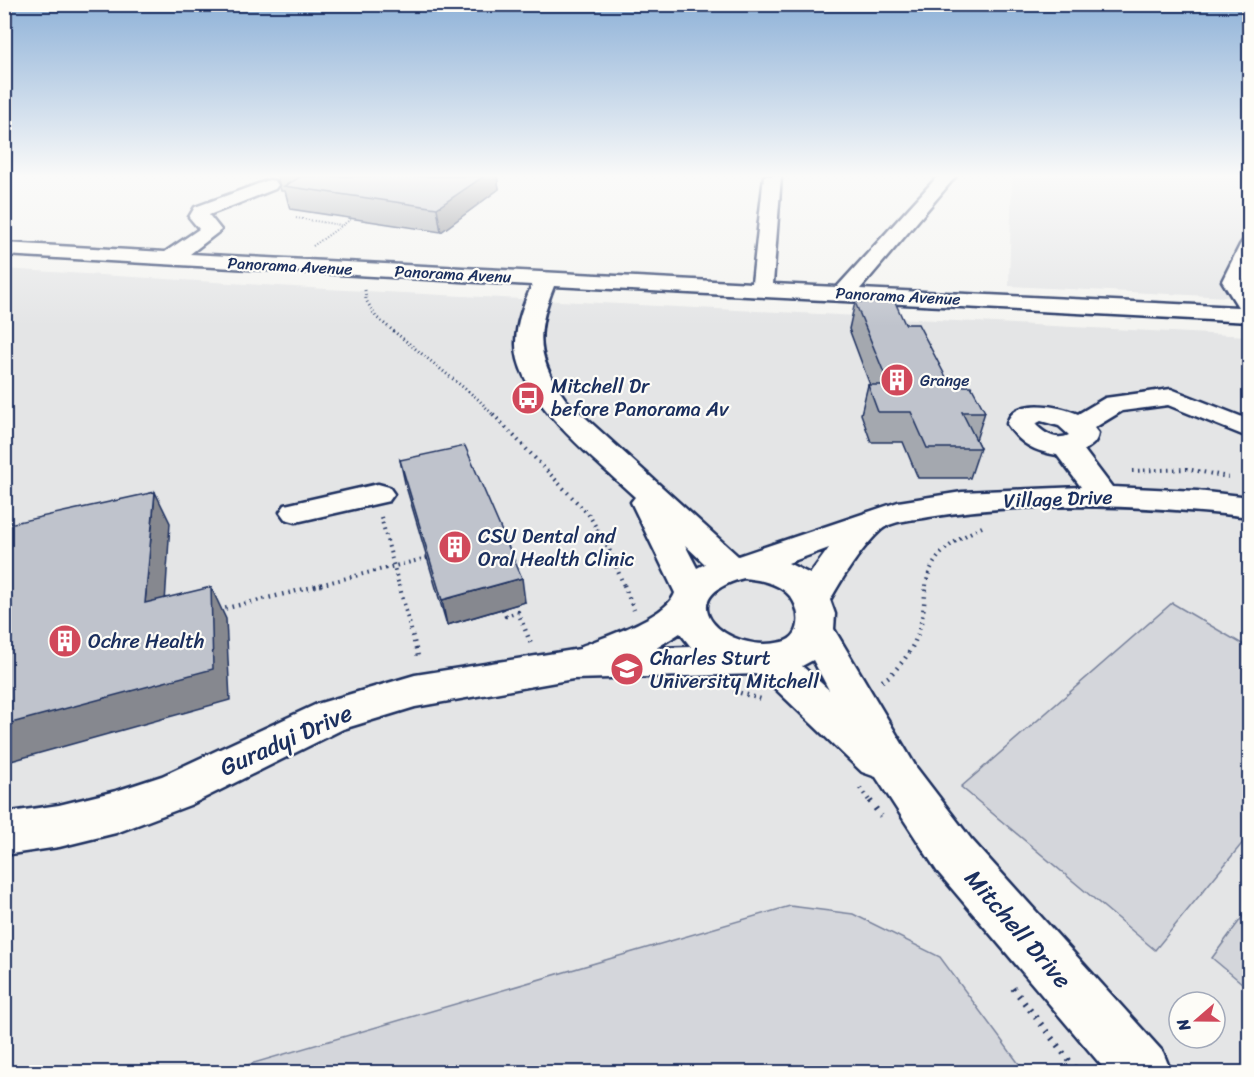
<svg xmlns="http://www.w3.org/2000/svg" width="1254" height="1077" font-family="Sriracha,sans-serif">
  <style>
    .built { fill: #e4e5e6; fill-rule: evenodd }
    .green { fill: #d4d6db; stroke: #78829c; stroke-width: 1.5 }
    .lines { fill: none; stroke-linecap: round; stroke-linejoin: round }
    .minor-casing { stroke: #1b2f5e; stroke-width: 5 }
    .path-far4 { stroke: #1b2f5e; stroke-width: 2; stroke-dasharray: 1 2; stroke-linecap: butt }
    .path-far3 { stroke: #1b2f5e; stroke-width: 3; stroke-dasharray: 1 3; stroke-linecap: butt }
    .path-far2 { stroke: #1b2f5e; stroke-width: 4; stroke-dasharray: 1.5 4.5; stroke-linecap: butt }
    .path-far1 { stroke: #1b2f5e; stroke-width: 4.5; stroke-dasharray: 1.5 5; stroke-linecap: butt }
    .path { stroke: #1b2f5e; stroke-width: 6; stroke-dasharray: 2 7; stroke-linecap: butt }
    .minor { fill: #fdfcf7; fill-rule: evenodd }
    .wall { fill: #a4a8af; stroke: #1b2f5e; stroke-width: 1.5 }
    .shaded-wall { fill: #86888f; stroke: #1b2f5e; stroke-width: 1.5 }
    .building { fill: #bfc3cc; stroke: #1b2f5e; stroke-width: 1.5 }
    .labels { text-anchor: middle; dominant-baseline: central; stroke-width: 4.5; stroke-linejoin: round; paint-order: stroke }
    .far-street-label { font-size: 16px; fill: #1b2f5e; stroke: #fdfcf7 }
    .far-poi-label { font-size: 16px; fill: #1b2f5e; stroke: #fdfcf7; text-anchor: start }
    .poi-label { font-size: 20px; fill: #1b2f5e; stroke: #fdfcf7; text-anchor: start }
    .street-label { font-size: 20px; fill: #1b2f5e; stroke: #fdfcf7 }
    .near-street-label { font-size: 24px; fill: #1b2f5e; stroke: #fdfcf7 }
  </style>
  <rect width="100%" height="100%" fill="#f4f4f1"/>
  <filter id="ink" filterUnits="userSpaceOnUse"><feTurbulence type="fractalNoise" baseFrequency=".0167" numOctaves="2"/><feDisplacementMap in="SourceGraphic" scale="12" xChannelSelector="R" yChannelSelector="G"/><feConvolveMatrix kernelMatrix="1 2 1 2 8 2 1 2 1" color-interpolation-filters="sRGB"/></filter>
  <g filter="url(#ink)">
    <g class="built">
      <path d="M1012 176H1249V298L1009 286Z"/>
      <path d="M4 269 326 289 1249 336V1072H5ZM1179 1002H1215V1038H1179Z"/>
    </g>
    <g class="green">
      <path d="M1172 603 1249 648V835L1155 950 961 787Z"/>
      <path d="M790 906 853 914 940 957 1025 1072H223Z"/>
      <path d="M1249 908V989L1212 958Z"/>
    </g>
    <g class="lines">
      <defs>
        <g id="minor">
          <path d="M764 176H781L773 284 837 287 938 176H956L860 289 1238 307 1222 281 1240 245 1243 241 1250 239V268L1244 281 1250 290V322L554 286C535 333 536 359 566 400L738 556 898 502 962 492 1081 487 1057 455C1034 451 1020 444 1007 424 1013 396 1060 406 1078 414L1105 398 1171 389 1250 420V438L1168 405 1122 411 1094 428 1098 433C1097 442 1092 446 1084 450L1112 487 1197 491 1250 497V517C1145 505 1034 500 929 517 915 520 892 520 881 530 861 548 843 577 830 600L835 614 834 629 916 767 971 839 1163 1052 1171 1072H1107L937 871 876 777 862 772 760 674 573 679 415 707 343 729 190 805 116 833 59 847 4 855V813L59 805 116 791 162 776 317 704 415 675 580 649 582 646C605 637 667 617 675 593L631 502 635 497C597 461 515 398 516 343 516 323 524 303 532 285L4 255V243L165 252 199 229 189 217 195 207 269 180 275 181 278 185 275 189 209 215 221 230 190 254 752 283ZM1041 421 1059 426 1069 435C1056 441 1045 434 1035 424ZM685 545 705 564 697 568ZM829 548 810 574 788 563ZM744 578C760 580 775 582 787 593 801 605 805 637 782 642 725 655 667 598 744 578ZM680 633 691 647 657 648 658 647ZM813 660 829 690 802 666Z"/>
          <path d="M378 484 389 487 394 494 389 501 296 522 285 519 280 512 285 505Z"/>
        </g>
      </defs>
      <use href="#minor" class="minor-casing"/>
      <g class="path-far4">
        <path d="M296 218 341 225"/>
        <path d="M313 246 354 217"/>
      </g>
      <path class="path-far3" d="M365 290 366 300 376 317 479 400 494 416"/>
      <g class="path-far2">
        <path d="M493 414 589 515 609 549 624 586"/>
        <path d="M1132 471 1187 469 1228 477"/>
        <path d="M381 517 399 586"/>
        <path d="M315 586 427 558"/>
        <path d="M926 586C930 554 955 540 982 527"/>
      </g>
      <g class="path-far1">
        <path d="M399 585 419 660"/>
        <path d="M624 585 634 610"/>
        <path d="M503 609 506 616 518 612 531 644"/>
        <path d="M219 610 321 585"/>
        <path d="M882 681C891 676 896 669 903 661 922 636 923 615 926 585"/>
        <path d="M734 691 764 700"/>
        <path d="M860 788 871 803"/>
      </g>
      <g class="path">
        <path d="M870 801 881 816"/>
        <path d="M1013 988 1078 1072"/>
      </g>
      <use href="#minor" class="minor"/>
    </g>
    <g class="wall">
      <path d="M277 176H497L499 189 441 232 290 209 285 191H281Z"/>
      <path d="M855 302 905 324 947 379 956 386 985 412 976 440 980 448 970 478H918L903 442H871L861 414 868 385H870L849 329Z"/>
      <path d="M400 460 525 602 447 625 405 483Z"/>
    </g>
    <g class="shaded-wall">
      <path d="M484 176H497L499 189 441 232 437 208Z"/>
      <path d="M155 492 170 523 163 635 145 603Z"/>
      <path d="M522 578 525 602 447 625 442 600Z"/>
      <path d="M211 587 226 619 230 700 4 763V725Z"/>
    </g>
    <g class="building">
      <path d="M302 176H484L437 208 284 186Z"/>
      <path d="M855 302H895L905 324H918L947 379H952L956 386H971L985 412H962L980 448H927L911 412H878L868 385H889Z"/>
      <path d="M465 446 522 578 442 600 400 460Z"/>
      <path d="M155 492 145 603 211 587 213 669 4 725V525Z"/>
    </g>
  </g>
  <linearGradient id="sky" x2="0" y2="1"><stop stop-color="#8fb2d8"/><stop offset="0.54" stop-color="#fafaf9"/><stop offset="1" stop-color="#fafaf9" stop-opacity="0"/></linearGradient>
  <rect width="1254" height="326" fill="url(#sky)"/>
  <defs>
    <symbol id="building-disc" viewBox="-11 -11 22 22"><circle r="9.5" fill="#d1495b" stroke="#fdfcf7"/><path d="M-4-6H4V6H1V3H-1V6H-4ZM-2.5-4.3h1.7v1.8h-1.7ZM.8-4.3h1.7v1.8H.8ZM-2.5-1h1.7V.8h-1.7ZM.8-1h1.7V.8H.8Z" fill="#fff"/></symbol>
    <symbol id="bus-disc" viewBox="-11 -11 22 22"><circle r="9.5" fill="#d1495b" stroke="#fdfcf7"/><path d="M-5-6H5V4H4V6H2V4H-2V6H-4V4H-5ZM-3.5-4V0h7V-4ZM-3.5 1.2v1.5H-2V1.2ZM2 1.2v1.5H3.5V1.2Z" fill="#fff"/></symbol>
    <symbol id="university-disc" viewBox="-11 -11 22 22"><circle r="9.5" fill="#d1495b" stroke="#fdfcf7"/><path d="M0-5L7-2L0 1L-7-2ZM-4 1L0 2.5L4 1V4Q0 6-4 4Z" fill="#fff"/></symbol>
  </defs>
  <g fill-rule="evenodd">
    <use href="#building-disc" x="878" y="361" width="38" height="38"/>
    <use href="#bus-disc" x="509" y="379" width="38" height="38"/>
    <use href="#building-disc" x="436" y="528" width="38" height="38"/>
    <use href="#building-disc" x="46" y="622" width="38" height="38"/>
    <use href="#university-disc" x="608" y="650" width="38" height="38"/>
  </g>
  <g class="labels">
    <g class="far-street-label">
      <text transform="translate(290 266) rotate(3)">Panorama Avenue</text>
      <text transform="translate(453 274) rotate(3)">Panorama Avenu</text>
      <text transform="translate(898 296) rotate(3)">Panorama Avenue</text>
    </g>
    <g class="far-poi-label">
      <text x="920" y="380">Grange</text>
    </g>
    <g class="poi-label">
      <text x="551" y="386">Mitchell Dr<tspan x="551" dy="23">before Panorama Av</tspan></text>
      <text x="478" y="536">CSU Dental and<tspan x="478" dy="23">Oral Health Clinic</tspan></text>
      <text x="88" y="641">Ochre Health</text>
      <text x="650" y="658">Charles Sturt<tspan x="650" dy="23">University Mitchell</tspan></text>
    </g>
    <g class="street-label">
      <text transform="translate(1058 499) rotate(-2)">Village Drive</text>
    </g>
    <g class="near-street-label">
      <text transform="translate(286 740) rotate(-24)">Guradyi Drive</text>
      <text transform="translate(1018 929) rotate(49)">Mitchell Drive</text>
    </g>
  </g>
  <rect width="1254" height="1077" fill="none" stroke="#fdfcf7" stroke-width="24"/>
  <rect x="12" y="12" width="1230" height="1053" fill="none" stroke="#1b2f5e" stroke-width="2" filter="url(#ink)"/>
  <g transform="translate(1197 1020) rotate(250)"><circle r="28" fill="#fdfcf7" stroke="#a3aaba" stroke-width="1.5"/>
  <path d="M0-4.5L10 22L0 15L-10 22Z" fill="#d1495b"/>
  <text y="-9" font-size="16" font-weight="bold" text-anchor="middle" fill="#1b2f5e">N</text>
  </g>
</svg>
